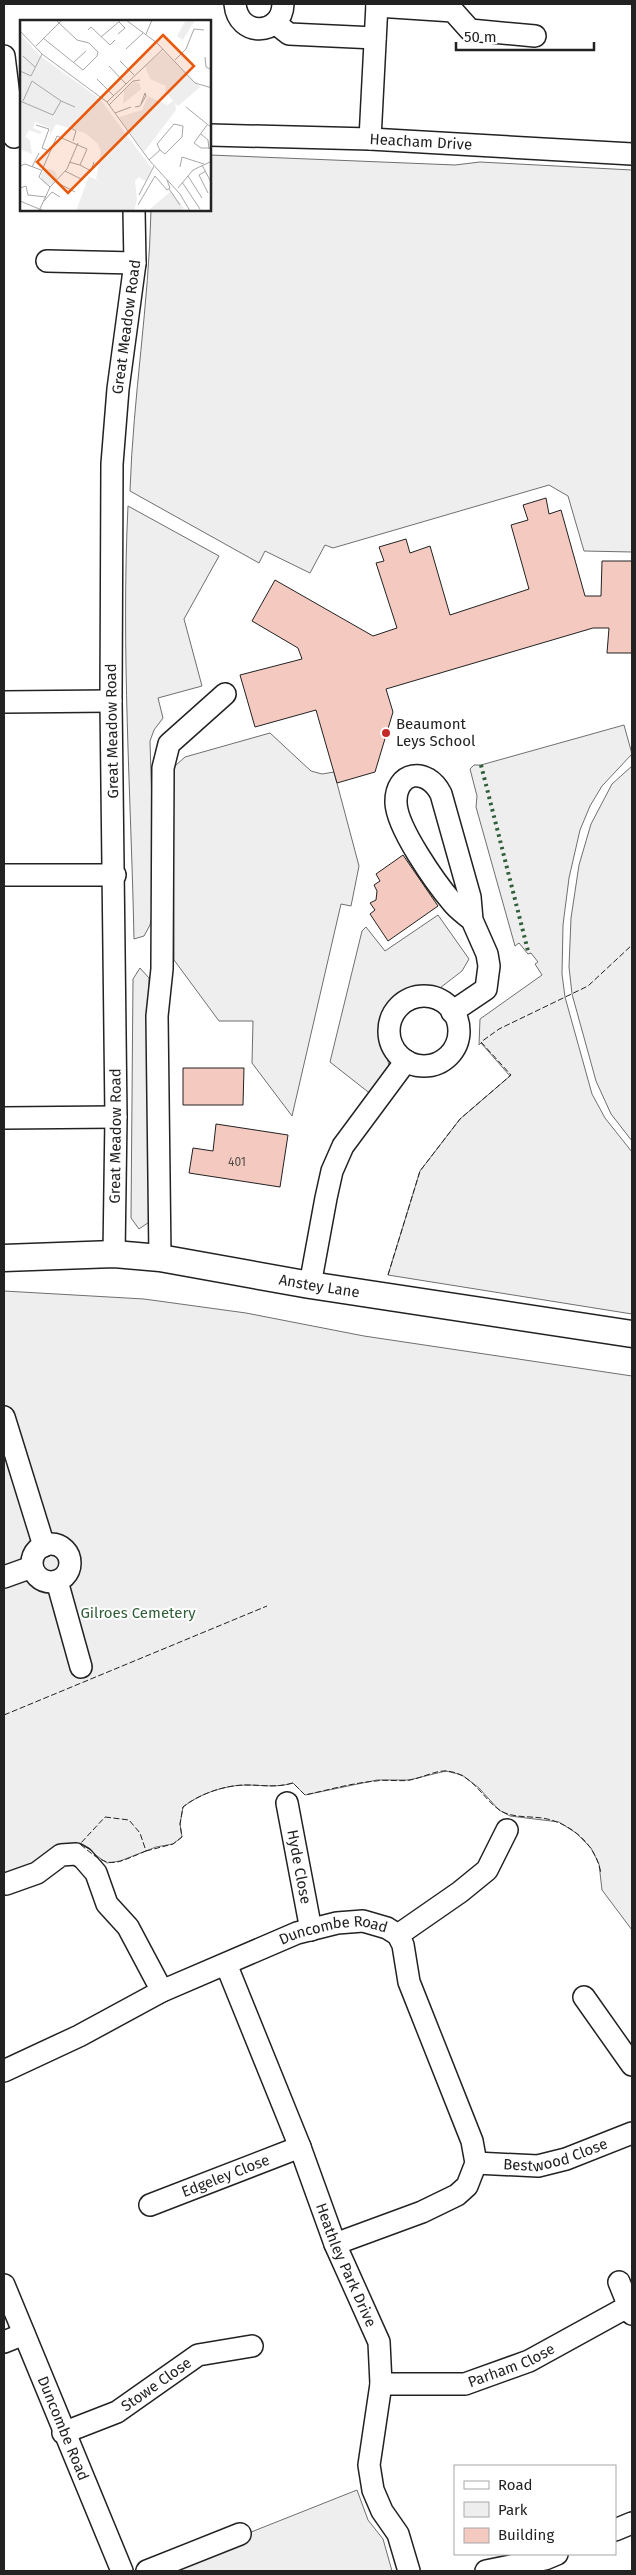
<svg xmlns="http://www.w3.org/2000/svg" width="636" height="2575" font-family="'Fira Sans',sans-serif">
  <style>
    .green { fill: #eee; stroke: #6f6f6f }
    .building { fill: #f3c9c0; stroke: #222 }
    .lines { fill: none; stroke-linecap: round; stroke-linejoin: round }
    .minor-casing { stroke: #222; stroke-width: 24 }
    .major-casing { stroke: #222; stroke-width: 29 }
    .minor { stroke: #fff; stroke-width: 21 }
    .major { stroke: #fff; stroke-width: 26 }
    .hedge { stroke: #2f5e38; stroke-width: 4; stroke-dasharray: 2.5 4; stroke-linecap: butt }
    .fence { stroke: #222; stroke-width: 1; stroke-dasharray: 6 2.5; stroke-linecap: butt }
    .poi-dot { fill: #c62828; stroke: #fff; stroke-width: 2 }
    .labels { text-anchor: middle; dominant-baseline: central; stroke-width: 4; stroke-linejoin: round; paint-order: stroke }
    .number-label { font-size: 12px; fill: #564c4a }
    .street-label { font-size: 15px; fill: #222; stroke: #fff }
    .poi-label { font-size: 15px; fill: #222; stroke: #fff; text-anchor: start }
    .park-label { font-size: 15px; fill: #2f5e38; stroke: #fff }
    .inset-road { fill: none; stroke: #a7a7a7; stroke-width: 1 }
    .view { fill: #e8590c; fill-opacity: 0.15; stroke: #e8590c; stroke-width: 2.5 }
    .inset-edge { fill: none; stroke: #222; stroke-width: 2.5 }
  </style>
  <rect width="100%" height="100%" fill="#fff"/>
  <g class="green">
    <path d="M210 155 455 165 480 162 632 170V552L584 551 568 496 549 485 333 548 325 545 310 573 265 551 259 563 130 491C133 397 149 304 151 210H210Z"/>
    <path d="M128 506 219 556 184 619 202 686 158 698 163 718 154 730 150 741 155 902 150 925 144 936 134 939C131 795 121 650 128 506Z"/>
    <path d="M624 725 632 754 602 786 590 806 580 830 569 878 563 925 562 974 565 997 592 1094 605 1118 632 1152V1314L388 1275 420 1171 460 1119 510 1076 481 1043 479 1045 480 1019 542 975 535 964 538 962 531 953 528 954 519 943 515 946 476 807 477 796 470 769 474 765H481Z"/>
    <path d="M270 733 311 771 322 774 334 772 359 866 351 906 341 904 292 1116 252 1063 253 1021H219L174 960 173 772 175 766 185 757Z"/>
    <path d="M632 766V1141L611 1114 596 1081 572 994 569 967 571 918 579 865 591 824 612 784Z"/>
    <path d="M438 915 469 959 462 971 436 991C424 987 414 988 402 994 385 1004 376 1023 381 1043 383 1052 390 1061 389 1069 387 1078 377 1088 372 1095L330 1062 362 931 366 927 385 951Z"/>
    <path d="M140 968 149 978 152 1220 139 1229 131 1218 133 979Z"/>
    <path d="M4 1291 144 1299 246 1313 364 1336 632 1376V1930L602 1890 599 1864 591 1848 576 1833 559 1822 510 1816 499 1810 479 1788 462 1775 446 1771 409 1780H377L305 1795 293 1783C276 1788 263 1785 246 1785 225 1785 199 1794 183 1807L180 1824 182 1837 173 1844 156 1847 120 1861 107 1863 80 1844H70L47 1858 4 1876Z"/>
    <path d="M357 2490 368 2520 383 2539 392 2571H153Z"/>
  </g>
  <g class="building">
    <path d="M546 498 549 514 561 510 585 596H601L602 561H632V653H607L609 628H593L386 689 393 712 375 772 337 783 316 710 255 727 240 675 302 659 298 648 252 621 275 580 373 636 397 628 376 563 384 561 379 547 406 539 410 553 430 546 450 615 529 589 511 525 528 520 523 505Z"/>
    <path d="M403 855 438 906 388 941 370 914 375 910 370 903 376 900 377 891 374 885 380 881 376 874Z"/>
    <path d="M183 1068H244L243 1105H183Z"/>
    <path d="M216 1124 288 1135 280 1187 189 1173 193 1148 213 1151Z"/>
  </g>
  <g class="lines">
    <defs>
      <g id="minor">
        <path d="M235 4C238 38 282 36 283 4"/>
        <path d="M377 6 453 11 470 30 535 36"/>
        <path d="M275 23 289 34 375 38"/>
        <path d="M4 56 14 137"/>
        <path id="s1" d="M210 135 370 139 632 154"/>
        <path d="M370 139 377 4"/>
        <path d="M47 261 135 263"/>
        <path d="M4 702 111 701"/>
        <path d="M4 875H115"/>
        <circle cx="424" cy="1031" r="35"/>
        <path d="M452 1012 486 989 489 966 487 954 472 920 470 897 441 794C427 766 395 771 396 803 397 828 435 882 452 902 457 909 465 914 472 920"/>
        <path d="M4 1118 116 1117"/>
        <path id="s2" d="M114 1254 116 1117 111 701 112 464 118 389 135 263 134 210"/>
        <path d="M160 1258 157 1016 162 969 163 768 169 744 225 694"/>
        <path d="M310 1285 326 1198 332 1171 343 1146 406 1061"/>
        <path d="M4 1417 44 1546"/>
        <circle cx="51" cy="1563" r="19"/>
        <path d="M4 1577 32 1567"/>
        <path d="M57 1581 81 1667"/>
        <path id="s3" d="M287 1803 311 1930"/>
        <path d="M6 1884 37 1873 61 1855 76 1854 83 1858 96 1873 107 1904 128 1927 162 1991"/>
        <path d="M398 1935 460 1892 487 1870 507 1830"/>
        <path id="s4" d="M226 1964 300 2147 335 2244 379 2342 381 2384 369 2465 373 2490 382 2511 398 2534 409 2571"/>
        <path d="M584 1997 632 2065"/>
        <path id="s5" d="M4 2071 79 2036 162 1991 297 1933 337 1923 363 1921 387 1928 398 1935 403 1945 409 1982 472 2141 476 2163 467 2186 457 2195 422 2212 335 2244"/>
        <path id="s6" d="M476 2163 538 2166 566 2159 632 2133"/>
        <path id="s7" d="M150 2205 300 2147"/>
        <path d="M619 2282 632 2314"/>
        <path id="s8" d="M4 2285 122 2571"/>
        <path d="M4 2342 24 2334"/>
        <path id="s9" d="M381 2384H465L529 2361 629 2306"/>
        <path id="s10" d="M63 2433 117 2412 198 2355 252 2346"/>
        <path d="M615 2530 632 2523"/>
        <path d="M147 2571 240 2534"/>
        <path d="M486 2571 545 2559 557 2554"/>
      </g>
      <g id="major">
        <path id="s11" d="M4 1258 114 1254 160 1258 310 1285 632 1334"/>
      </g>
    </defs>
    <use href="#minor" class="minor-casing"/>
    <use href="#major" class="major-casing"/>
    <use href="#minor" class="minor"/>
    <use href="#major" class="major"/>
    <path class="hedge" d="M481 765 528 951"/>
    <g class="fence">
      <path d="M388 1275 420 1171 460 1119 511 1075 481 1042 499 1029 588 986 632 945"/>
      <path d="M4 1715 267 1606"/>
      <path d="M105 1817 129 1820 140 1833 146 1851C112 1865 110 1870 80 1844Z"/>
      <path d="M146 1851 173 1844 182 1837 180 1824 183 1807C199 1794 225 1785 246 1785 263 1785 276 1788 293 1783L305 1795C328 1790 352 1783 376 1781 387 1779 399 1782 410 1780 422 1778 436 1770 447 1771 474 1774 482 1799 501 1811 513 1818 528 1816 542 1818 570 1822 597 1845 601 1874"/>
    </g>
  </g>
  <circle class="poi-dot" cx="386" cy="733" r="5"/>
  <g class="labels">
    <g class="number-label">
      <text x="237" y="1162">401</text>
    </g>
    <g class="street-label">
      <text stroke="none"><textPath href="#s1" startOffset="211">Heacham Drive</textPath></text>
      <text stroke="none"><textPath href="#s2" startOffset="928">Great Meadow Road</textPath></text>
      <text transform="translate(112 731) rotate(-91)">Great Meadow Road</text>
      <text stroke="none"><textPath href="#s2" startOffset="118">Great Meadow Road</textPath></text>
      <text stroke="none"><textPath href="#s11" startOffset="318">Anstey Lane</textPath></text>
      <text stroke="none"><textPath href="#s3" startOffset="65">Hyde Close</textPath></text>
      <text stroke="none"><textPath href="#s5" startOffset="361">Duncombe Road</textPath></text>
      <text stroke="none"><textPath href="#s6" startOffset="81">Bestwood Close</textPath></text>
      <text stroke="none"><textPath href="#s7" startOffset="81">Edgeley Close</textPath></text>
      <text stroke="none"><textPath href="#s4" startOffset="324">Heathley Park Drive</textPath></text>
      <text stroke="none"><textPath href="#s9" startOffset="134">Parham Close</textPath></text>
      <text stroke="none"><textPath href="#s10" startOffset="106">Stowe Close</textPath></text>
      <text stroke="none"><textPath href="#s8" startOffset="155">Duncombe Road</textPath></text>
    </g>
    <g class="poi-label">
      <text x="396" y="724">Beaumont<tspan x="396" dy="17">Leys School</tspan></text>
    </g>
    <g class="park-label">
      <text x="138" y="1613">Gilroes Cemetery</text>
    </g>
  </g>
  <g transform="translate(20 20)">
    <rect width="191" height="191" fill="#fff"/>
    <path d="M166 0H175L163 20 157 16ZM0 14 20 36 80 79 132 149 125 161 119 157 115 161 117 180 114 191H56L69 156 89 166 76 159 81 132 78 124 65 113 36 104 30 115V108L15 102 13 108 22 112 20 114 9 110 5 117 10 120 12 134 0 129ZM143 31 180 67 158 86 155 83 156 90 124 132 99 97 122 90 128 76 147 85 153 81 145 71 146 66 130 59 125 46ZM114 61 120 64 121 69 103 84 104 71ZM21 157a8 8 0 1 1 16 0a8 8 0 1 1-16 0ZM151 171 164 188 160 191H128Z" fill="#eee"/>
    <path class="inset-road" d="M106 0 137 23 175 63 192 68M68 10 71 7 90 25 95 20M0 11 22 34 87 82 129 140 160 174 170 191M98 14 105 8 99 2M126 14 132 0M81 17 101 0M23 18 63 50 77 36 78 32 69 23 57 20 36 0M16 26 42 0M106 29 123 13M3 36 15 47M185 37 186 47 192 50M155 40 166 29 174 9 184 10M100 41 114 55M54 42 66 31M89 46 106 64M109 49 120 37M0 51 11 56 22 34M77 59 94 76M0 81 33 95 41 81 12 61M3 81 12 61M41 81 55 87M87 82 143 29M89 85 113 61 120 60M115 87 120 86 126 76 125 73 121 84M166 87 192 108M95 93 111 87M16 105 29 109 22 128 29 131M187 105 174 123 181 128H192M51 108 56 111 53 121M181 114 188 120 189 129M129 140 140 130 137 124 154 104 163 106 162 117 145 134 140 130M60 145 71 151 74 142M182 145 192 164M0 146 5 144 21 150M12 147 19 133M160 147 162 137 184 144M45 151 61 159M186 151 179 155 188 173M168 156 182 178M36 162 55 172M162 162 180 189M30 167 19 157 37 116 67 129 60 145 49 142M0 168 6 166 8 175 26 177M158 168 173 150 192 141M149 169 160 185M119 175 134 146M0 181 24 191M24 181 32 172 40 177M118 185 135 156 147 170 150 168 147 160M19 191 30 167 47 149 58 123"/>
    <path class="view" d="M143 15 174 46 48 173 17 142Z"/>
    <rect width="191" height="191" class="inset-edge"/>
  </g>
  <rect width="636" height="2575" fill="none" stroke="#222222" stroke-width="10"/>
  <rect x="454" y="2465" width="162" height="90" fill="#ffffff" stroke="#a7a7a7"/>
  <rect x="464" y="2481" width="25" height="8" fill="#ffffff" stroke="#a7a7a7"/>
  <text x="498" y="2490" font-size="15" fill="#222222">Road</text>
  <rect x="464" y="2502" width="25" height="15" fill="#eeeeee" stroke="#a7a7a7"/>
  <text x="498" y="2515" font-size="15" fill="#222222">Park</text>
  <rect x="464" y="2528" width="25" height="15" fill="#f3c9c0" stroke="#a7a7a7"/>
  <text x="498" y="2540" font-size="15" fill="#222222">Building</text>
  <path d="M456 42v8h138v-8" fill="none" stroke="#222222" stroke-width="2.5"/>
  <text x="464" y="42" font-size="15" fill="#222222" stroke="#ffffff" stroke-width="4" paint-order="stroke">50 m</text>
</svg>
